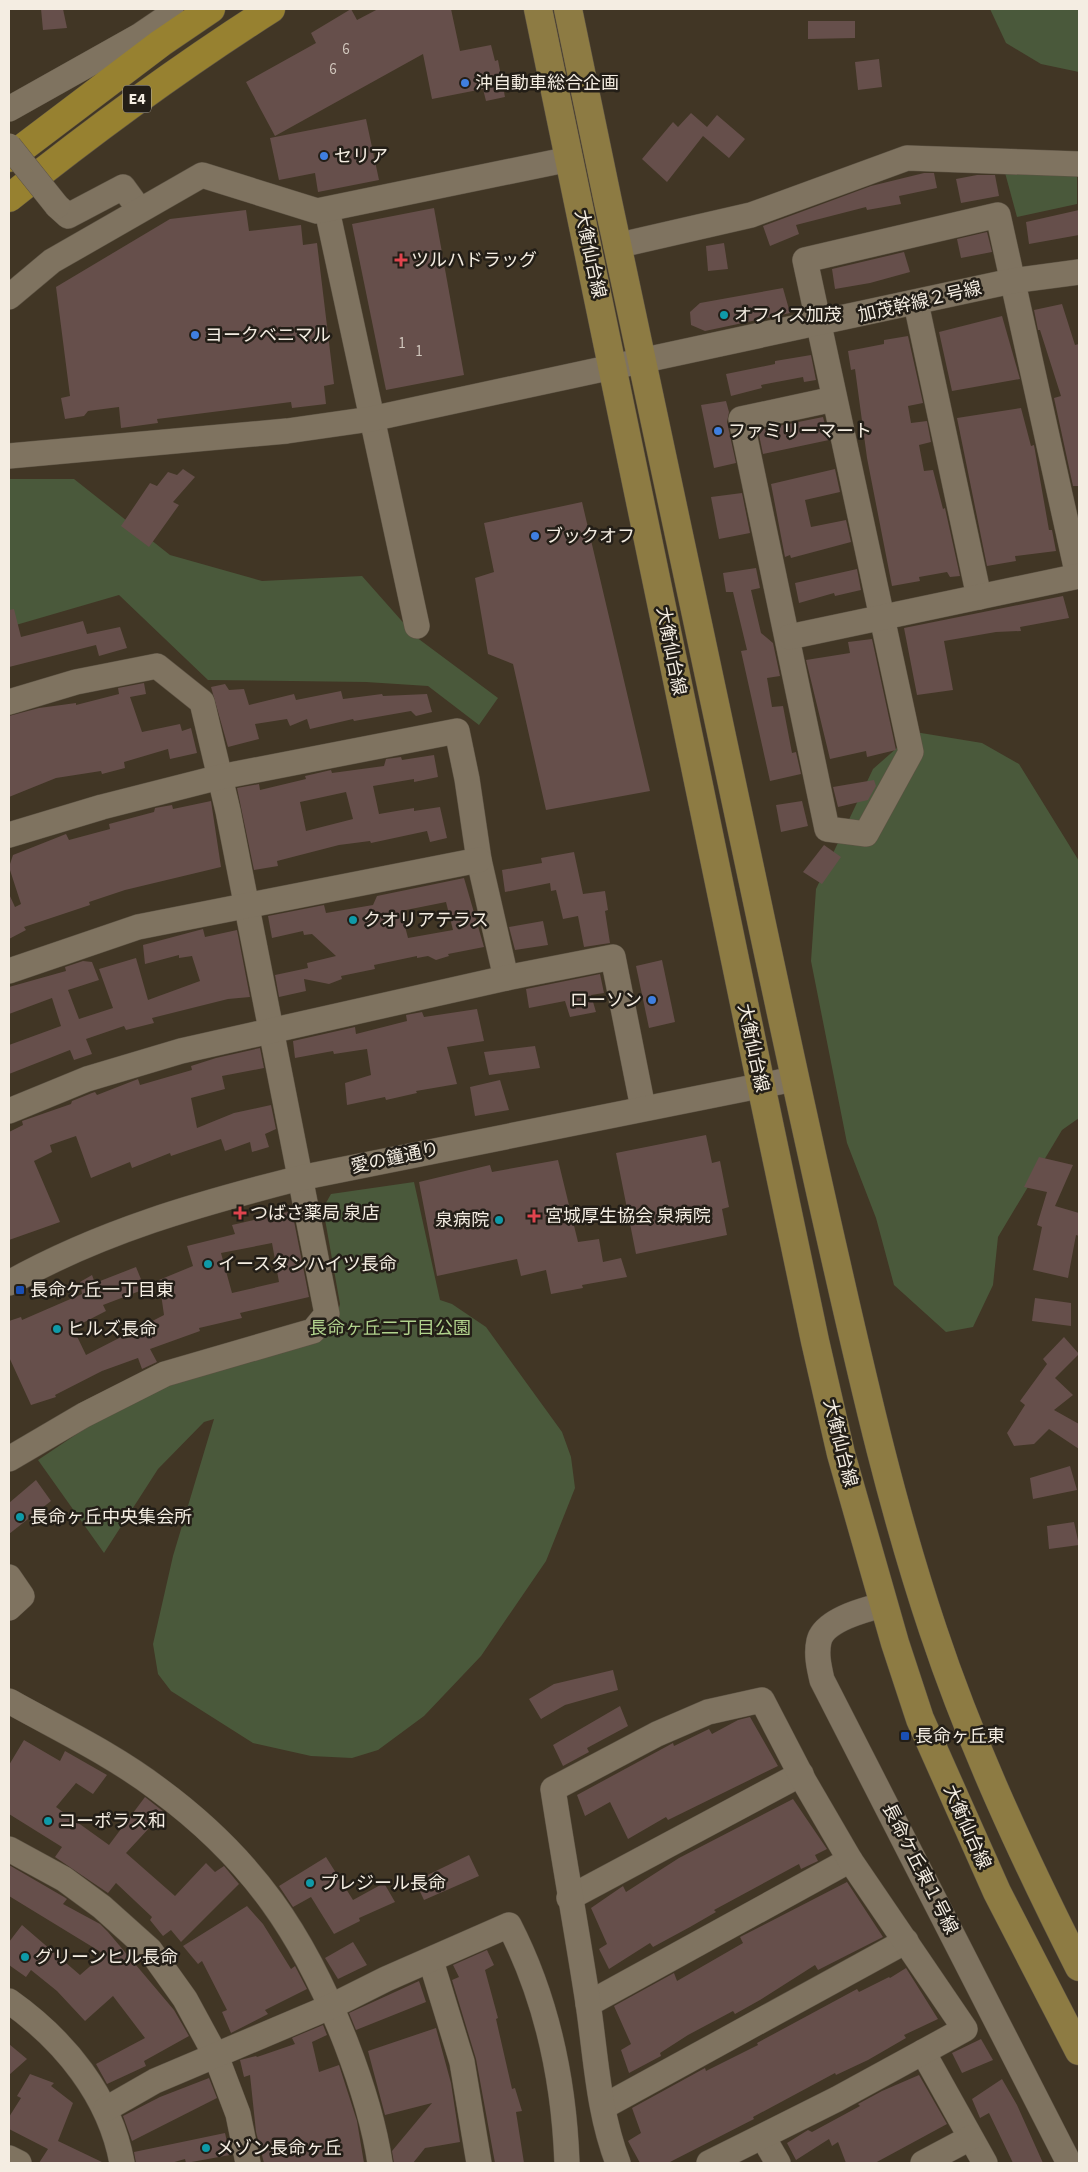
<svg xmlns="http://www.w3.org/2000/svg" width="1088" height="2172" font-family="'Source Sans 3','Noto Sans JP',sans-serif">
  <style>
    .green { fill: #4a593b }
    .building { fill: #664f4b; fill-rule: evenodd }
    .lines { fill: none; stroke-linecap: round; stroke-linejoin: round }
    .minor-casing { stroke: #5d5344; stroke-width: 26 }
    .major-casing { stroke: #5d5344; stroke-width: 29 }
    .highway-casing { stroke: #5d5344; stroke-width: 29 }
    .minor { stroke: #7f7360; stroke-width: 25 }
    .major { stroke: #8d7b43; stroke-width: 28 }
    .highway { stroke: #978130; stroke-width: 28 }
    .minor-bridge-casing { stroke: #5d5344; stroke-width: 26; stroke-linecap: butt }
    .minor-bridge { stroke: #7f7360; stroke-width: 25 }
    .shop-dot { fill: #3f7fe0; stroke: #231e17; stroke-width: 2 }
    .health-dot { fill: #e0444e; stroke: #231e17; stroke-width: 2 }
    .culture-dot { fill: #0f9aa8; stroke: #231e17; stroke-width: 2 }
    .transit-dot { fill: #1a4fb4; stroke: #231e17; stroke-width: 2 }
    .labels { text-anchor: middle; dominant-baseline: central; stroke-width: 5; stroke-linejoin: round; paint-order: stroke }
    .number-label { font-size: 15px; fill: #d0c6bc }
    .shield { fill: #231e17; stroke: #b5afa5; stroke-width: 1 }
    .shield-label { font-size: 16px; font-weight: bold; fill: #f4ede2 }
    .poi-label { font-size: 18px; fill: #f4ede2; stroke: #231e17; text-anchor: start }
    .street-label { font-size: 18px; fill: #f4ede2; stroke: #231e17 }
    .park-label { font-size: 18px; fill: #b1d38d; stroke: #231e17 }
  </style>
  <rect width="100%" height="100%" fill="#413625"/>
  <g class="green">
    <path d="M990 9H1079V72L1041 64 1006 43Z"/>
    <path d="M1004 169 1077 172V204L1017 217Z"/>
    <path d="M9 479H74L170 555 262 581 362 576 416 637 498 698 479 725 428 686 366 682 208 680 119 595 9 627Z"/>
    <path d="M915 732 982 743 1019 764 1079 861V1118L1062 1130 998 1237 993 1285 973 1327 946 1332 894 1285 876 1218 847 1143 811 961 816 889 873 769Z"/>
    <path d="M414 1182 440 1300 452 1304 486 1327 562 1432 571 1457 575 1488 546 1561 481 1656 424 1716 378 1750 352 1758 311 1756 253 1743 171 1691 158 1674 153 1644 173 1556 214 1419 204 1422 158 1469 104 1553 38 1460 117 1407 169 1382 336 1320 340 1304 323 1208 331 1194Z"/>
  </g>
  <g class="building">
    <path d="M41 9H63L67 28 43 30Z"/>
    <path d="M351 9 357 20 378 9H451L460 51 491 45 495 61 498 60 505 97 486 101 483 89 432 99 423 54 275 136 246 82 316 43 311 33Z"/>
    <path d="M808 21H855V38L808 39Z"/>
    <path d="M879 59 882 87 858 90 855 62Z"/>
    <path d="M691 113 707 127 717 115 745 139 729 158 703 136 667 182 642 159 673 122 678 127Z"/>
    <path d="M366 119 379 180 318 192 315 173 279 180 270 138Z"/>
    <path d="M924 173H934L937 188 899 196 901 204 867 210 866 207 796 225 799 234 770 246 763 226 871 186Z"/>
    <path d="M977 175H995L999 196 961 203 956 179Z"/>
    <path d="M434 208 464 375 386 390 352 224Z"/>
    <path d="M246 210 249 231 301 225 303 245 317 243 334 384 324 386 326 404 292 408 291 402 157 419 158 423 121 428 119 407 88 411 84 416 65 419 61 398 70 396 56 287 170 219Z"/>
    <path d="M1079 210V235L1029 244 1026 222Z"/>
    <path d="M987 232 992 252 961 258 957 239Z"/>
    <path d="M724 243 728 269 708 271 706 246Z"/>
    <path d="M904 252 910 272 870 283 835 289 832 269Z"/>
    <path d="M783 288 790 313 705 331 691 325 690 312 700 303Z"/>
    <path d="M1062 304 1075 345 1079 344V486H1073L1054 398 1061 396 1040 330H1038L1034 310Z"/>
    <path d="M1002 316 1020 379 952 391 939 332Z"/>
    <path d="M908 336 923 403 908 406 911 423 927 421 931 442 919 445 924 471 933 470 943 509 945 508 960 576 950 577 947 572 919 577 920 581 892 586 867 458 855 369 851 370 848 351 884 344V340Z"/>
    <path d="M811 355 816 380 804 382 803 377 761 385 762 388 731 396 726 374 775 364V361Z"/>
    <path d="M726 401 729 412 727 422 736 463 714 468 701 405Z"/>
    <path d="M1021 408 1031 446 1034 445 1049 530H1052L1056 551 1015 556 1016 561 987 566 957 418Z"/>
    <path d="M823 417 829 440 763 454 758 430Z"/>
    <path d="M183 469 195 477 173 502 179 505 149 547 121 526 150 483 157 486 168 472 177 475Z"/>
    <path d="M835 469 840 492 805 500 811 527 846 520 851 542 791 558 790 555 785 557 771 484Z"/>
    <path d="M742 493 750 533 719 539 711 497Z"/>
    <path d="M582 502 650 791 546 810 513 664 488 654 475 578 494 572 484 523Z"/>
    <path d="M756 568 760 588 751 590 761 633 773 643 780 676 767 678 772 707 783 706 792 753 796 752 801 774 770 781 741 651 747 650 733 592H726L723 573Z"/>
    <path d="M857 569 861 590 835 596 834 593 799 603 795 583Z"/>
    <path d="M1063 596 1069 618 1020 627 1021 631 996 632 944 641 953 690 917 695 904 628Z"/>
    <path d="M14 609 21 637 83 621 87 634 120 627 127 648 99 656 96 645 9 667V610Z"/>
    <path d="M872 639 896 750 867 757 866 751 830 759 806 660 850 653 848 642Z"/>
    <path d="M144 683 146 694 130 697 142 732 180 724 182 731 191 728 197 753 170 759 168 749 124 762 125 768 102 774 101 771 56 778 9 797V716L39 708 76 703V705L119 694 118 688Z"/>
    <path d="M225 684 229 690 244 689 249 705 294 694 296 700 341 691 343 699 382 694 383 696 427 694 432 712 416 716 411 711 354 721 353 719 310 729 307 719 290 726 287 719 255 724 259 739 228 747 211 687Z"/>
    <path d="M434 755 438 777 414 782V779L373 786 379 814 414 808V811L440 807 447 838 430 842 427 831 371 843 370 841 339 845 277 861 278 866 254 870 237 788 259 784 260 790 306 779 305 776 331 770 332 773 384 766 386 759 401 757 402 760ZM346 792 353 819 306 831 300 802Z"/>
    <path d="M874 780 876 786 868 800 838 807 833 787Z"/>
    <path d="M211 801 221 867 125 890 89 902 90 905 24 927 26 930 9 939V894L15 907 21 904 9 867 13 855 66 834 69 840 110 829 109 824 154 812 155 808 172 805 173 809Z"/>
    <path d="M802 801 808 826 781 832 776 805Z"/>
    <path d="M824 845 841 857 822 884 803 872Z"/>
    <path d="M574 852 583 894 605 891 608 910 605 911 610 943 584 947 578 916 563 919 556 890 551 891 550 883 505 892 502 870 542 863 541 858Z"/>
    <path d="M464 878 484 947 448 954 449 956 436 960 428 956 417 958V956L374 965 375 969 341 976 342 979 329 984 304 979 306 991 279 997 275 975 308 968 307 963 336 956 312 934 304 935 303 931 272 938 268 916 324 905 326 913 373 905 377 896ZM446 902 453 930 408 938 401 911Z"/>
    <path d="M543 921 548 945 515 950 509 927Z"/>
    <path d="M203 929 205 937 237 930 250 997 228 999 152 1018 154 1023 126 1030 124 1026 86 1039 92 1054 74 1060 70 1050 9 1074V1045L61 1026 52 998 9 1014V987L66 971 65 967 83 961 92 962 99 980 68 990 79 1019 113 1008 99 969 136 958 148 1000 200 981 192 956 179 958V955L145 964 143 945Z"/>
    <path d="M662 960 675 1022 649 1028 636 966Z"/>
    <path d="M600 974 604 993 591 995 596 1012 570 1017 565 1001 529 1008 526 989Z"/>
    <path d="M477 1009 484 1041 447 1047 457 1084 416 1091 417 1093 386 1100 385 1097 347 1105 345 1083 371 1075 367 1049 334 1054 333 1051 295 1058 293 1041 355 1027 356 1034 407 1021 406 1015 422 1012 424 1017Z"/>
    <path d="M535 1046 540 1068 489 1075 484 1052Z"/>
    <path d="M260 1048 264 1068 222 1076 225 1089 191 1098 197 1128 234 1113 271 1105 276 1129 265 1134 269 1147 252 1152 250 1142 225 1151 221 1139 171 1156 170 1153 132 1168 130 1162 91 1178 76 1136 50 1145 52 1152 34 1161 60 1222 9 1240V1132L23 1125 22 1121 71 1104 72 1101 92 1093 95 1092 97 1095 138 1079 140 1085 192 1070 191 1066 216 1058Z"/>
    <path d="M500 1080 509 1110 475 1116 470 1087Z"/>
    <path d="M706 1135 712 1163 720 1161 729 1207 722 1209 727 1235 636 1254 616 1153Z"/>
    <path d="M1039 1157 1073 1165 1055 1206 1079 1213V1236L1076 1235 1068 1278 1033 1270 1042 1227 1037 1225 1047 1192 1024 1187Z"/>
    <path d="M558 1160 578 1242 599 1239 603 1262 621 1258 627 1277 582 1285 583 1288 551 1294 546 1270 521 1276 517 1259 437 1276 419 1182 490 1165 492 1172Z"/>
    <path d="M292 1211 309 1297 240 1313 242 1318 199 1328 200 1331 150 1349 157 1362 142 1369 138 1358 102 1371 55 1395 56 1397 31 1405 9 1357V1321L21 1317 22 1320 82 1294 80 1282 92 1275 95 1283 136 1267 145 1289 103 1305 106 1311 73 1328 86 1355 164 1315 159 1280 193 1266 187 1246 235 1234 232 1225ZM272 1243 279 1282 232 1293 221 1253Z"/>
    <path d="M1035 1298 1071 1303V1326L1032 1321Z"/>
    <path d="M1064 1337 1079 1354 1055 1378 1073 1395 1054 1410 1079 1424V1449L1049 1429 1034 1444 1014 1446 1007 1433 1025 1405 1020 1401 1047 1364 1043 1359Z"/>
    <path d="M1070 1466 1077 1490 1033 1499 1030 1478Z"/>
    <path d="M36 1480 51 1501 9 1534V1503Z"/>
    <path d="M1074 1522 1079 1545 1049 1549 1047 1526Z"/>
    <path d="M613 1670 618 1690 565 1705 541 1719 529 1699 554 1684Z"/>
    <path d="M620 1706 628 1726 587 1748 589 1752 563 1766 553 1745Z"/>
    <path d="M750 1717 778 1766 668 1820 666 1817 628 1839 610 1802 585 1816 577 1795 673 1743 674 1746 709 1729 712 1734 738 1720Z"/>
    <path d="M24 1740 60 1761 65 1751 107 1775 93 1794 76 1783 56 1807 109 1845 145 1797 164 1812 126 1853 175 1896 206 1863 215 1872 224 1866 239 1884 181 1942 171 1930 163 1936 150 1920 152 1917 116 1883 108 1893 55 1857 62 1847 9 1814V1765Z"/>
    <path d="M793 1799 827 1849 815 1855 818 1861 801 1869 799 1864 714 1910 716 1912 690 1927 653 1947 650 1943 609 1969 599 1949 607 1944 591 1908 623 1886 626 1892 679 1858Z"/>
    <path d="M469 1855 479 1876 424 1900 415 1881Z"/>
    <path d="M326 1857 353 1900 384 1883 395 1902 359 1918 360 1921 334 1934 311 1897 293 1907 279 1886Z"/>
    <path d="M9 1865 64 1897 67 1899 63 1904 100 1924 108 1932 174 2010 189 2036 144 2061 146 2066 107 2084 96 2064 145 2038 113 1996 85 2021 57 1991 31 1970 26 1977 9 1965V1942L22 1925 80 1975 104 1954 9 1896Z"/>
    <path d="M847 1882 883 1937 818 1970 815 1965 760 2000 735 2014 733 2011 688 2035 660 2053 661 2056 629 2073 621 2050 631 2044 614 2006 674 1973 677 1981 743 1943 740 1937Z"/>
    <path d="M247 1906 263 1924 291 1969 295 1966 307 1989 265 2010 268 2014 231 2033 222 2012 227 2010 202 1961 198 1964 183 1946Z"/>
    <path d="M353 1942 367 1965 338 1979 325 1958Z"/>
    <path d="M487 1950 494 1965 485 1970 498 2018 496 2019 512 2089 515 2088 522 2111 516 2112 524 2163H495L476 2059 452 1980 459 1977 453 1965Z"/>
    <path d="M906 1968 938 2019 904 2035 906 2038 868 2060 836 2075 835 2073 753 2117 754 2119 668 2163H640L628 2141 641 2133 632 2108 705 2068 706 2071 758 2045 757 2043 857 1989 859 1992 889 1977 890 1978Z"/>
    <path d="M419 1981 426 2002 356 2030 349 2013Z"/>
    <path d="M323 2025 327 2035 312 2042 319 2072 339 2065 357 2121 364 2163H264L256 2132 250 2075 244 2077 240 2060 256 2056 257 2057 295 2044 292 2038Z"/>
    <path d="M436 2028 451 2083 460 2142 425 2148 413 2163H394L392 2151 432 2103 385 2115 368 2051Z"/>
    <path d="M981 2039 993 2060 962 2073 952 2053Z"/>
    <path d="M9 2044 27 2059 9 2075Z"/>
    <path d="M30 2074 54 2083 51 2086 73 2103 58 2141 104 2163H39L48 2149 9 2129V2117L21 2098 17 2096Z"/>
    <path d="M919 2075 947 2124 875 2163H846L838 2142 832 2146 829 2139 796 2160 787 2143 808 2130 812 2132 860 2106 858 2104 882 2091Z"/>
    <path d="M209 2078 217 2098 132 2141 123 2116 160 2097Z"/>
    <path d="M1002 2079 1017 2105 1043 2163H1013L989 2113 980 2118 972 2099Z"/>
    <path d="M225 2133 230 2155 186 2163 185 2159 171 2163H136L134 2152Z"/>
  </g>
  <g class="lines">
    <defs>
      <g id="minor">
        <path d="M9 109 139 36 167 17 171 9"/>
        <path d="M57 206 68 216 123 187 139 209"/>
        <path d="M327 210 417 626"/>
        <path d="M616 246 751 215 907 158 1079 164"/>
        <path d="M9 297 52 261 202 175 317 211 570 159"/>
        <path d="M916 303 979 597"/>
        <path d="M834 399 741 419 827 829 866 834 911 752 805 260 998 215 1078 576"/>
        <path d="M9 456 287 431 371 419 1012 281 1079 272"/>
        <path d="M789 637 1079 576"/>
        <path d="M9 702 76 682 157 666 202 702 228 811 327 1314 313 1331 165 1374 84 1415 9 1459"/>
        <path d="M9 835 102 807 220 777 457 731 467 779 479 860 506 978"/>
        <path d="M9 971 138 927 479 860"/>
        <path d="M9 1111 87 1079 181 1051 506 978 613 957 643 1108"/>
        <path d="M9 1283C102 1231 198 1204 300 1178L794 1079"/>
        <path d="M9 1577 22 1596 9 1608"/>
        <path d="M884 1605C866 1609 824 1620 819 1641 816 1654 819 1667 822 1680L1069 2163"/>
        <path d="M9 1701C59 1729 112 1754 158 1789 253 1859 304 1935 346 2043 361 2082 374 2123 380 2163"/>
        <path d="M9 1849 64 1879 102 1907 150 1950 185 1999 216 2056 238 2114 248 2163"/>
        <path d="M569 1898 801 1774"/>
        <path d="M431 1961 462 2062 479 2163"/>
        <path d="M9 2001C64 2040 110 2096 122 2163"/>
        <path d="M588 2004 850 1860"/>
        <path d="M923 2052 985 2163"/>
        <path d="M603 2107 906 1941"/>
        <path d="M106 2109 155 2081 332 2006 386 1979 509 1925C547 1999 564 2081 567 2163"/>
        <path d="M763 2137 778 2163"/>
        <path d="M9 2158 19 2163"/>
        <path d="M618 2163C598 2111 596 2057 588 2003 577 1932 564 1861 553 1789L657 1734 708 1712 762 1700 804 1781 850 1860 965 2029 837 2099 709 2163"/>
        <path d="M923 2163 970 2138"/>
      </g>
      <g id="major">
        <path d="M538 9 761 1085 815 1341 841 1454 895 1643 920 1719 997 1892 1079 2051"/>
        <path d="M568 9C628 302 692 594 754 887 781 1014 808 1140 837 1266 865 1389 893 1511 933 1630 972 1747 1024 1858 1079 1967"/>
      </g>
      <g id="highway">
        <path d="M9 158 161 43 211 9"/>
        <path d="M9 198C93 131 180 67 271 9"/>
      </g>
    </defs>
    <use href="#minor" class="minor-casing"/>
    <use href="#major" class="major-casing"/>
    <use href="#highway" class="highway-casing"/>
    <use href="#minor" class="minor"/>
    <use href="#major" class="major"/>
    <use href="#highway" class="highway"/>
    <defs>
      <path id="minor-bridge" d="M9 146 57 206"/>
    </defs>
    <use href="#minor-bridge" class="minor-bridge-casing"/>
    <use href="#minor-bridge" class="minor-bridge"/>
  </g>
  <g class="shop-dot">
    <circle cx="465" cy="83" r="5"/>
    <circle cx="324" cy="156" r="5"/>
    <circle cx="195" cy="335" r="5"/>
    <circle cx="718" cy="431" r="5"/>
    <circle cx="535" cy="536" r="5"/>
    <circle cx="652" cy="1000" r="5"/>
  </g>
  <g class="health-dot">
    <path d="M398.5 252.5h5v5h5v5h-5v5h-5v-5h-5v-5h5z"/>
    <path d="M237.5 1205.5h5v5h5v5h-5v5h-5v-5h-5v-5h5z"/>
    <path d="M531.5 1208.5h5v5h5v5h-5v5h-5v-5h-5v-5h5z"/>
  </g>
  <g class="culture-dot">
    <circle cx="724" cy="315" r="5"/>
    <circle cx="353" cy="920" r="5"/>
    <circle cx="499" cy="1220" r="5"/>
    <circle cx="208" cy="1264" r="5"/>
    <circle cx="57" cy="1329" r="5"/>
    <circle cx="20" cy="1517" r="5"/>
    <circle cx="48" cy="1821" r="5"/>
    <circle cx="310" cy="1883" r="5"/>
    <circle cx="25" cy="1957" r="5"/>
    <circle cx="206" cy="2148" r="5"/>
  </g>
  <g class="transit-dot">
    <rect x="15" y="1285" width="10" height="10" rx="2.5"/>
    <rect x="900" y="1731" width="10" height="10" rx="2.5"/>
  </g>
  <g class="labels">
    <g class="number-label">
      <text x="346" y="49">6</text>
      <text x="333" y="69">6</text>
      <text x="402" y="343">1</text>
      <text x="419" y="351">1</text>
    </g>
    <rect class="shield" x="123" y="85.5" width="28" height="27" rx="4"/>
    <g class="shield-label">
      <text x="137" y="99">E4</text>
    </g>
    <g class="poi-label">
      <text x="475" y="83">沖自動車総合企画</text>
      <text x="334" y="156">セリア</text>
      <text x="411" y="260">ツルハドラッグ</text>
      <text x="734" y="315">オフィス加茂</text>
      <text x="205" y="335">ヨークベニマル</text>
      <text x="728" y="431">ファミリーマート</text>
      <text x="545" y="536">ブックオフ</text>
      <text x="363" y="920">クオリアテラス</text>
      <text x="642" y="1000" text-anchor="end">ローソン</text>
      <text x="250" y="1213">つばさ薬局 泉店</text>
      <text x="545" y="1216">宮城厚生協会 泉病院</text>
      <text x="489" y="1220" text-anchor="end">泉病院</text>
      <text x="218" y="1264">イースタンハイツ長命</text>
      <text x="30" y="1290">長命ケ丘一丁目東</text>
      <text x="67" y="1329">ヒルズ長命</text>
      <text x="30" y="1517">長命ヶ丘中央集会所</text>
      <text x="915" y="1736">長命ヶ丘東</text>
      <text x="58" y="1821">コーポラス和</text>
      <text x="320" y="1883">プレジール長命</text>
      <text x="35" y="1957">グリーンヒル長命</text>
      <text x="216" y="2148">メゾン長命ヶ丘</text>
    </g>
    <g class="street-label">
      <text transform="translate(590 254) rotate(78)">大衡仙台線</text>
      <text transform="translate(920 302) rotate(-13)">加茂幹線２号線</text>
      <text transform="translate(671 651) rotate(79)">大衡仙台線</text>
      <text transform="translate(753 1048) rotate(78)">大衡仙台線</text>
      <text transform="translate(395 1158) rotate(-12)">愛の鐘通り</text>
      <text transform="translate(840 1443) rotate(76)">大衡仙台線</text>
      <text transform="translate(967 1827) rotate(66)">大衡仙台線</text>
      <text transform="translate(920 1869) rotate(63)">長命ケ丘東１号線</text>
    </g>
    <g class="park-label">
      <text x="390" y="1328">長命ヶ丘二丁目公園</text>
    </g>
  </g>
  <rect width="1088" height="2172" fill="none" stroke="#f4ede2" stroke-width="20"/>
</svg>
